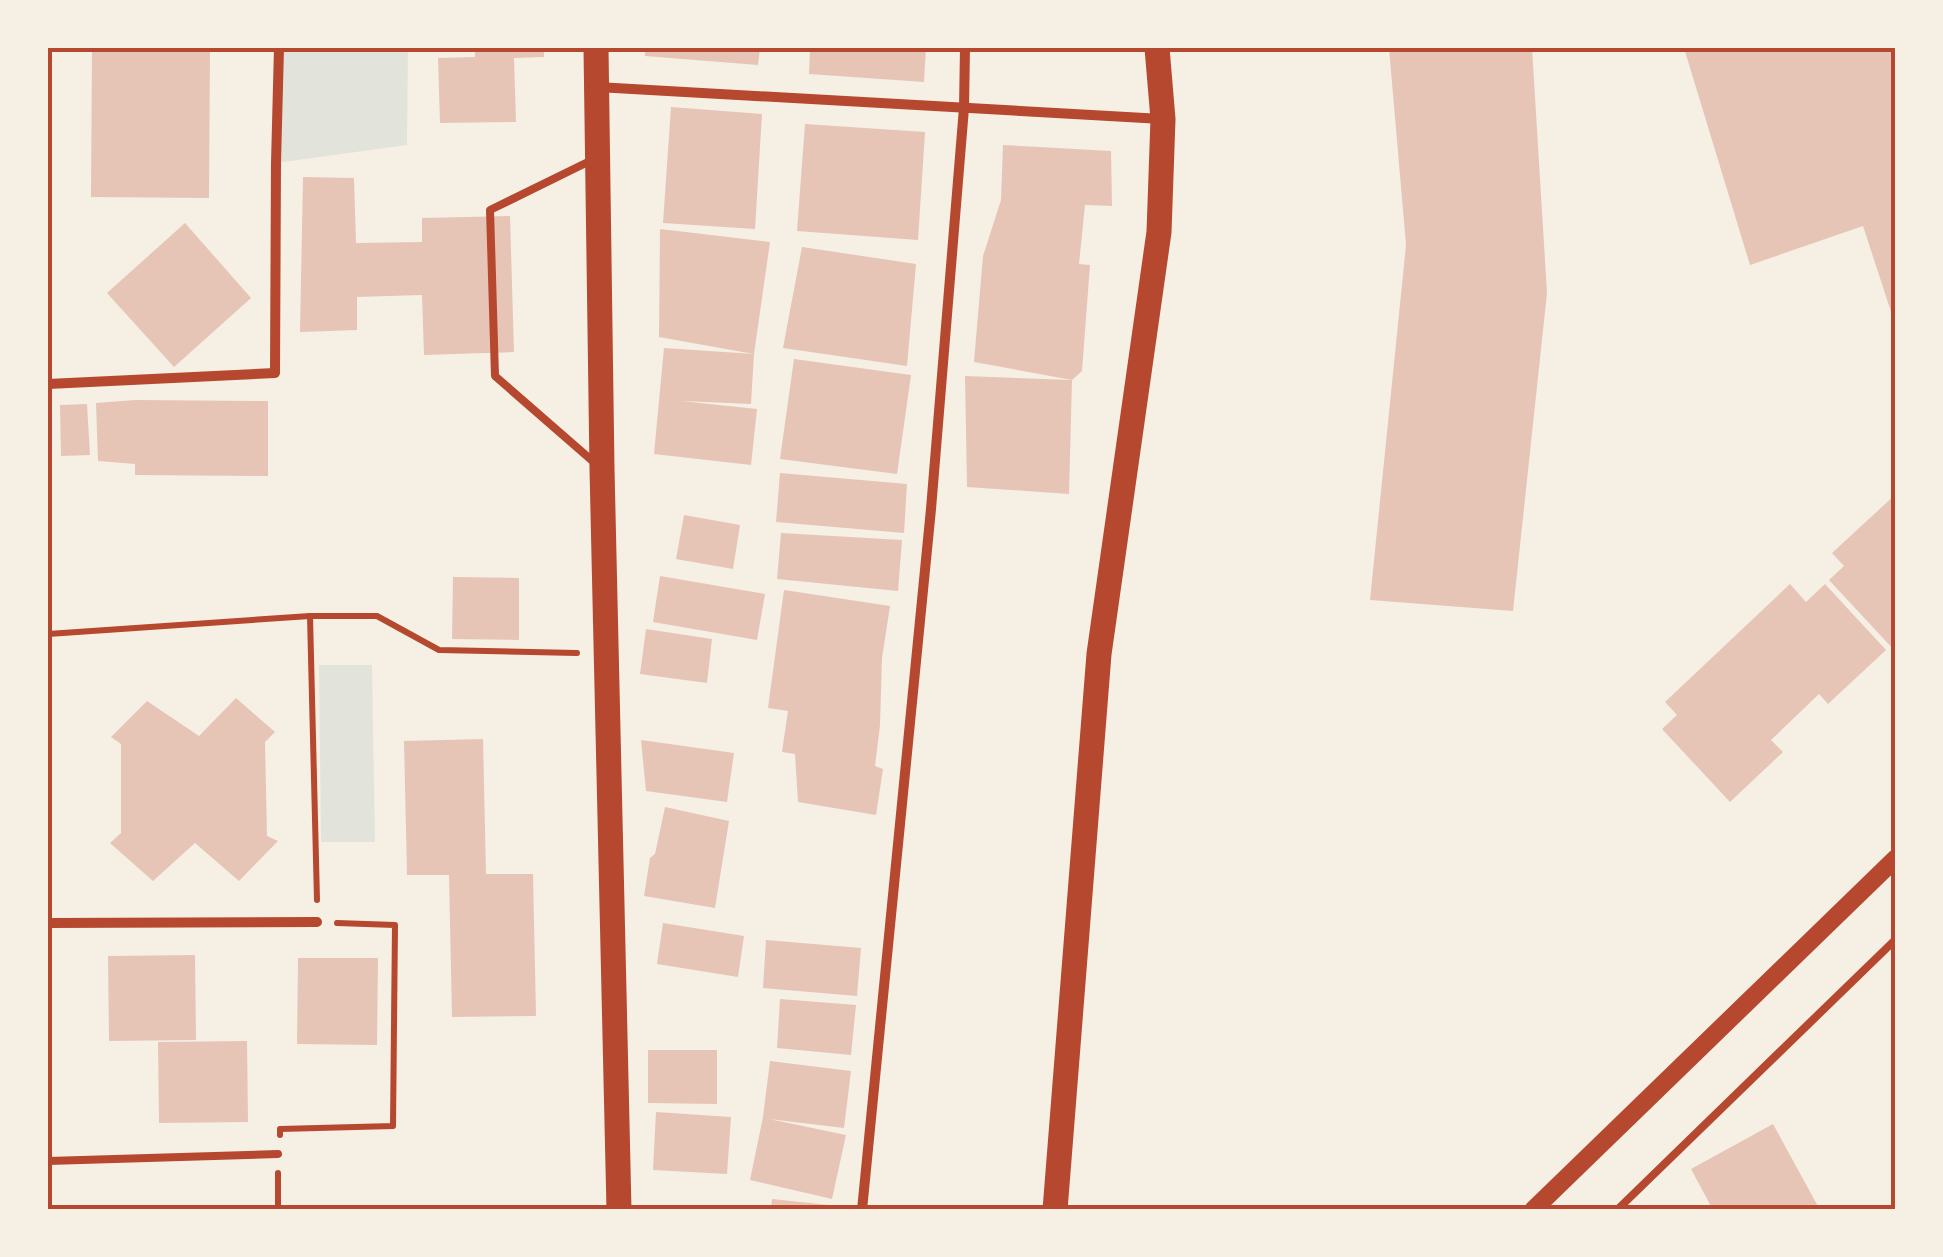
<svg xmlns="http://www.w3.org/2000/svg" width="1943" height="1257" font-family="Literata,serif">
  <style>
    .green { fill: #e2e4dc }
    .building { fill: #e6c5b7 }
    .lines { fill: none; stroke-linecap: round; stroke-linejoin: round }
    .path { stroke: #b5482f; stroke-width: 6 }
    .service { stroke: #b5482f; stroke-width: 8 }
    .minor { stroke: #b5482f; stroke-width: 10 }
    .tertiary { stroke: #b5482f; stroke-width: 18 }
    .primary { stroke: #b5482f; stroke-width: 25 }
    .neatline { fill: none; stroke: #b5482f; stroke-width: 4 }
  </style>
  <rect width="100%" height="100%" fill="#f6efe4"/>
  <g class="green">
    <path d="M279 48H408L407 145 276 163Z"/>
    <path d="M319 665H372L375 842H321Z"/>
  </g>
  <g class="building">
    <path d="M92 48H210L209 198 91 197Z"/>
    <path d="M475 48H544V57L514 58 516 122 440 123 438 58 475 57Z"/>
    <path d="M645 48H760L758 65 645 56Z"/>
    <path d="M810 48H926L924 82 809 74Z"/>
    <path d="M1389 48H1532L1547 293 1513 611 1370 600 1406 245Z"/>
    <path d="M1684 48H1896V327L1863 226 1750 265Z"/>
    <path d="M671 107 762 114 755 229 663 223Z"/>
    <path d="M805 124 925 132 918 240 797 231Z"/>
    <path d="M1003 145 1111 151 1112 206 1085 205 1079 264 1090 265 1082 371 1072 380 974 362 983 256 1001 200Z"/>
    <path d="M303 177 354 178 356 243 422 242V218L510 216 514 352 424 355 422 295 357 297V330L300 332Z"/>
    <path d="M185 223 251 298 174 367 107 293Z"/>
    <path d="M660 229 770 242 754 354 659 337Z"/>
    <path d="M802 247 916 264 907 366 783 348Z"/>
    <path d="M664 348 754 354 751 404 681 401 757 409 751 465 654 454Z"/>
    <path d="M794 359 911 375 897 474 780 459Z"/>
    <path d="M965 376 1072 380 1069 494 967 487Z"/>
    <path d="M135 400 268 401V476L135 475V464L98 461 96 403Z"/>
    <path d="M87 404 90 455 61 456 60 405Z"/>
    <path d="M780 473 907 484 904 533 776 522Z"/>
    <path d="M1896 494V652L1829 580 1844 566 1832 553Z"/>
    <path d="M684 515 740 525 733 569 676 559Z"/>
    <path d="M781 533 902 540 898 591 777 579Z"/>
    <path d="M660 576 765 594 757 640 653 622Z"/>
    <path d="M453 577 519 578V640L452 639Z"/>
    <path d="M1790 584 1806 602 1825 584 1886 650 1828 704 1819 694 1771 740 1783 752 1730 802 1662 729 1677 715 1665 702Z"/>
    <path d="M784 590 890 606 882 658 880 725 875 766 883 769 876 815 798 802 795 754 782 752 788 711 768 708Z"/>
    <path d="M646 629 712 639 707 683 640 674Z"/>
    <path d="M236 698 275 732 265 742 267 836 278 841 239 881 195 843 153 881 110 843 121 833V744L111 737 147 701 199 736Z"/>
    <path d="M483 739 486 874H533L536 1016 452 1017 449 875H407L404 741Z"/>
    <path d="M641 740 734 753 727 802 646 791Z"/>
    <path d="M665 807 729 821 715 908 644 896 650 858 655 854Z"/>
    <path d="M663 923 744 936 738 977 657 964Z"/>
    <path d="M766 940 861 948 857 996 763 988Z"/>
    <path d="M195 955 196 1040 109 1041 108 956Z"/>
    <path d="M298 958H378L377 1045 297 1044Z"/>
    <path d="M780 999 856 1005 851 1055 777 1048Z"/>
    <path d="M247 1041 248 1122 159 1123 158 1042Z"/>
    <path d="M648 1050H717V1104L648 1103Z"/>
    <path d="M770 1061 851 1071 844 1128 769 1119 846 1135 832 1199 750 1180 763 1117Z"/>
    <path d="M656 1112 731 1117 727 1174 653 1170Z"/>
    <path d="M1773 1124 1820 1210H1713L1691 1169Z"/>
    <path d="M772 1199 848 1207V1210H771Z"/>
    <path d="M225 1205V1210H138L137 1206Z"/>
  </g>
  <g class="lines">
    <g class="path">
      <path d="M310 616 317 900"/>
      <path d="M48 634 310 616H377L439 650 577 653"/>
      <path d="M280 1135V1129L393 1126 395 925 337 923"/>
      <path d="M278 1210V1173"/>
    </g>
    <g class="service">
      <path d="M594 159 490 210 495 376 596 464"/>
      <path d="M48 1161 278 1154"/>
      <path d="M1617 1210 1896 939"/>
    </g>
    <g class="minor">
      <path d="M597 87 1162 119"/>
      <path d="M48 384 275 373 276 163 279 48"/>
      <path d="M48 923 317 922"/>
      <path d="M862 1210 931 509 964 108 965 48"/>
    </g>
    <path class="tertiary" d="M1533 1210 1896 858"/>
    <g class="primary">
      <path d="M596 48 602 469 619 1210"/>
      <path d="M1055 1210 1099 654 1159 232 1163 119 1157 48"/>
    </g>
  </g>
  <rect width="1943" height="1257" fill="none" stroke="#f6efe4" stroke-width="100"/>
  <rect x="50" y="50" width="1843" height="1157" class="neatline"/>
</svg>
